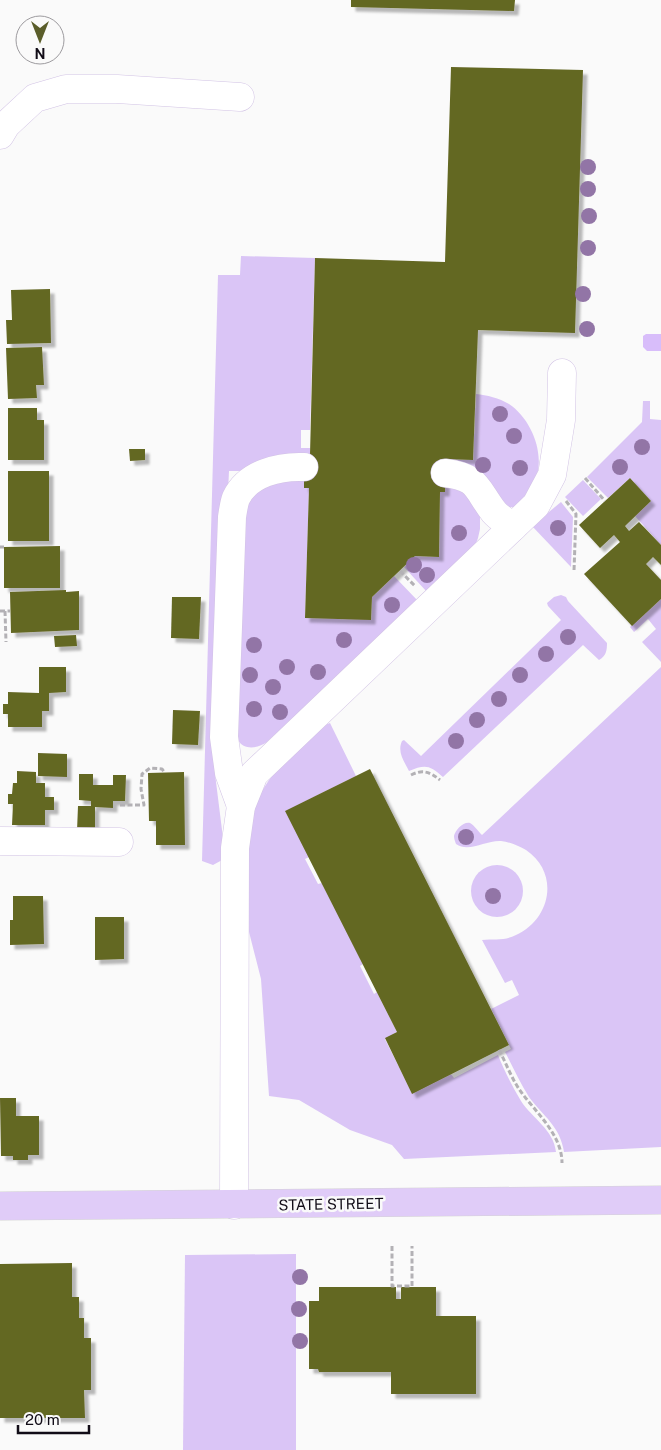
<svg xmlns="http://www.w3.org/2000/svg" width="661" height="1450" font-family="'Public Sans',sans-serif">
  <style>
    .green { fill: #dac5f6 }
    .forest { fill: #d8bdfa }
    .building { fill: #646724; filter: url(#shadow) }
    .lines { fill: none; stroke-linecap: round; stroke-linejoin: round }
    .minor-casing { stroke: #d2c3e5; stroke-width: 29 }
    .major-casing { stroke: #d4d3d5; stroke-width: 29 }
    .path { stroke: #b3b1b5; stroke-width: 3; stroke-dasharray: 5 2.5; stroke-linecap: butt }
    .minor { stroke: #fff; stroke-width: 28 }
    .major { stroke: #e0ccf8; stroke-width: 28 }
    .tree { fill: #9275a6 }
    .labels { text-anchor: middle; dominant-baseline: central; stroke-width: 5; stroke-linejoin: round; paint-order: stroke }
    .street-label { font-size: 15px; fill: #110c17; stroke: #fafafa }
  </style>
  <defs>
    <filter id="shadow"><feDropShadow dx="4.5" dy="4.5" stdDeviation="1" flood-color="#0004"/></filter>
  </defs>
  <rect width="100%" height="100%" fill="#fafafa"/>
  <g class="green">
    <path d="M241 256 315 258 310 430H301V448H310V454L241 471H229L215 774 222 830 224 859 213 865 202 861 218 275H240Z"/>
    <path d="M476 394C487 395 499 398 509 404 530 418 544 450 537 475 534 487 525 498 517 507H505L446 465V459L473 460Z"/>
    <path d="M643 401H650V419L661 420V545L635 516 651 501 630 478 608 498 587 477 642 422Z"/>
    <path d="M304 475V488H309L305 618 371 619 372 597 394 576 418 601 267 742C259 748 244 751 238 740 234 733 235 720 234 712L242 510 260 484Z"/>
    <path d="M583 480 601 499 583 516 565 497Z"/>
    <path d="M445 482 456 483 480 510V529L478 538 475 546 427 592 404 567 415 556 439 557 440 492Z"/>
    <path d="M561 502 573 517 571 567 532 526Z"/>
    <path d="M561 595 566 597 568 601 607 643C607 651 606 656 599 660L583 645 443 777C430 765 425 764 409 771 404 761 397 752 402 741L404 740 421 756 561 620 548 606 547 603 554 597Z"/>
    <path d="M661 599V662L642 642 656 629 648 619 634 632 630 627Z"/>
    <path d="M661 667V1147L564 1152C560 1126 543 1116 529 1097 520 1083 513 1067 505 1052L511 1049 491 1009 519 995 512 980 505 983 482 940C494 939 505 941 516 935 551 919 560 873 526 850 519 846 510 842 501 841 486 840 469 853 456 844 455 841 454 839 454 836 455 830 464 821 470 823 474 825 479 832 482 835Z"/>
    <path d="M330 723 356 776 286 811 309 857 305 859 318 884 322 883 363 964 360 966 374 994 377 992 397 1032 385 1039 412 1093 451 1074 454 1078 498 1055C504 1070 512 1086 521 1101 532 1118 554 1130 556 1152L404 1159 392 1145 350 1130 299 1100 269 1096 261 979 248 928 249 842 255 808 260 794 269 780 276 771 325 725Z"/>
    <circle cx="497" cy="891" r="26"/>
    <path d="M296 1254V1450H183L185 1255Z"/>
  </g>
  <path class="forest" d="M646 334H661V351H647L643 347V336Z"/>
  <g class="building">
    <path d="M351 0H515L514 11 351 7Z"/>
    <path d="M451 67 583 70 575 333 478 330 473 460 446 459 445 492H440L439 557 415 556 372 597 371 620 305 618 309 488H304V475L305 454H310L315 258 445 262Z"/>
    <path d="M50 289 51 343 7 344 6 320H12L11 290Z"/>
    <path d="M42 347 44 385H36L37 398 8 399 6 348Z"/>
    <path d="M8 408H37V420H44V460H8Z"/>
    <path d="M129 449H145V460L130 461Z"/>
    <rect x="8" y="471" width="41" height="70"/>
    <path d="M630 478 651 501 625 526 629 531 639 522 661 545V565L653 557 646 564 661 580V599L632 626 584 574 620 542 614 535 600 548 579 525Z"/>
    <path d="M60 546V588H4V547Z"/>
    <path d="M66 590V592L79 591V630L11 633 10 592Z"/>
    <path d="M172 597H201L199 639 171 638Z"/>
    <path d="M76 635 77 646 55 647 54 636Z"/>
    <path d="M39 667H66V692L49 693V711H42V727H8V714H3V704H8V692L39 693Z"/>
    <path d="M173 710 200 711 198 745 172 744Z"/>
    <path d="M38 753 67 754V777L38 776Z"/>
    <path d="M370 769 509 1045 412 1094 385 1038 397 1032 285 811Z"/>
    <path d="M17 771 36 772V783H45V797H54V810H45V825H12L13 804H8V794H12L13 783H17Z"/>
    <path d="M184 772 185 845H156V821H149L148 773Z"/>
    <path d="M79 774H93V785H113V775H126L125 801H113V808L95 807V831H77L78 806H91V801L79 800Z"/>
    <path d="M13 896H43L44 944 10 945V920H13Z"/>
    <path d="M95 917H124V959L95 960Z"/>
    <path d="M0 1098H16V1116H39V1155H28V1160H13V1156H1Z"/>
    <path d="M72 1263V1297H79V1318H84V1338H91V1390H84L85 1418H0V1264Z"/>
    <path d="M319 1287H396V1299H401V1287H436V1316H476V1394H391V1372H319L318 1369H309V1301H319Z"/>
  </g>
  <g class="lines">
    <defs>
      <g id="minor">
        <path d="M0 135 6 125 35 98 66 89H117L240 97"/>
        <path d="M445 473C479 477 476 489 494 512 499 518 507 522 513 527"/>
        <path d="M241 806 229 773 224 737 232 517C233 511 234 503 236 498 248 473 280 466 304 467"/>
        <path d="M0 841 119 842"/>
        <path d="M234 1205 235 848 241 806 254 774 536 505 552 475 561 420 562 373"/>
      </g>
      <path id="major" d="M0 1206 661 1200"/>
    </defs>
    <use href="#minor" class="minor-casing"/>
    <use href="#major" class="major-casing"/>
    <g class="path">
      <path d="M585 478 605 501"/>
      <path d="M566 501 576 514 574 571"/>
      <path d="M0 547H4"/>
      <path d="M400 571 415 586"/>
      <path d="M0 611H10"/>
      <path d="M5 611 6 642"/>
      <path d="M411 775C423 769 430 772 440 780"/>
      <path d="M120 805H144L141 789 142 774 150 768 162 769 165 773"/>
      <path d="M499 1050C506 1063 511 1077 519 1089 535 1112 562 1134 562 1163"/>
      <path d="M392 1246V1286H412V1246"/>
    </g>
    <use href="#minor" class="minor"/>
    <use href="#major" class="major"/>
  </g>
  <g class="tree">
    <circle cx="588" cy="167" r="8"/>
    <circle cx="588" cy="189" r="8"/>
    <circle cx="589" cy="216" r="8"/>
    <circle cx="588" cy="248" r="8"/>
    <circle cx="583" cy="294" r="8"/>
    <circle cx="587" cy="329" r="8"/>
    <circle cx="500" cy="414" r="8"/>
    <circle cx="514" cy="436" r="8"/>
    <circle cx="642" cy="447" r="8"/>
    <circle cx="483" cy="465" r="8"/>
    <circle cx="620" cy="467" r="8"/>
    <circle cx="520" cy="468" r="8"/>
    <circle cx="558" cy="528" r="8"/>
    <circle cx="459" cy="533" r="8"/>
    <circle cx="414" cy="565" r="8"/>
    <circle cx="427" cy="575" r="8"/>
    <circle cx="392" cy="605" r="8"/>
    <circle cx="568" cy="637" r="8"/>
    <circle cx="344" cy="640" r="8"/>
    <circle cx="254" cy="645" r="8"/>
    <circle cx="546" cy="654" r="8"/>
    <circle cx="287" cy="667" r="8"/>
    <circle cx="318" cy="672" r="8"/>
    <circle cx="250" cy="675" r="8"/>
    <circle cx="520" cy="675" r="8"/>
    <circle cx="273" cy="687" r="8"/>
    <circle cx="499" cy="699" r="8"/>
    <circle cx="254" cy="709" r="8"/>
    <circle cx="280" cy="712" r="8"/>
    <circle cx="477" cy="720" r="8"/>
    <circle cx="456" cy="741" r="8"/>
    <circle cx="466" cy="837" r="8"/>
    <circle cx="493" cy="896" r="8"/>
    <circle cx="300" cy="1277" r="8"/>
    <circle cx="299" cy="1309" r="8"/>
    <circle cx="300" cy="1341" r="8"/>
  </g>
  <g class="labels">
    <g class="street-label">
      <text transform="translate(331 1204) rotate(-1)">STATE STREET</text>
    </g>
  </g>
  <g transform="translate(40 40) rotate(180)"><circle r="24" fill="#fafafa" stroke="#9d9b9f"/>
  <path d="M0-4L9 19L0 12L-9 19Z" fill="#5a5d2a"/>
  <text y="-8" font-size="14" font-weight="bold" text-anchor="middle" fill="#110c17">N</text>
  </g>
  <path d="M18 1425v8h71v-8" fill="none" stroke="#110c17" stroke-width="2.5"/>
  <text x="25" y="1425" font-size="15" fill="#110c17" stroke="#fafafa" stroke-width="4" paint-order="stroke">20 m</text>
</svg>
